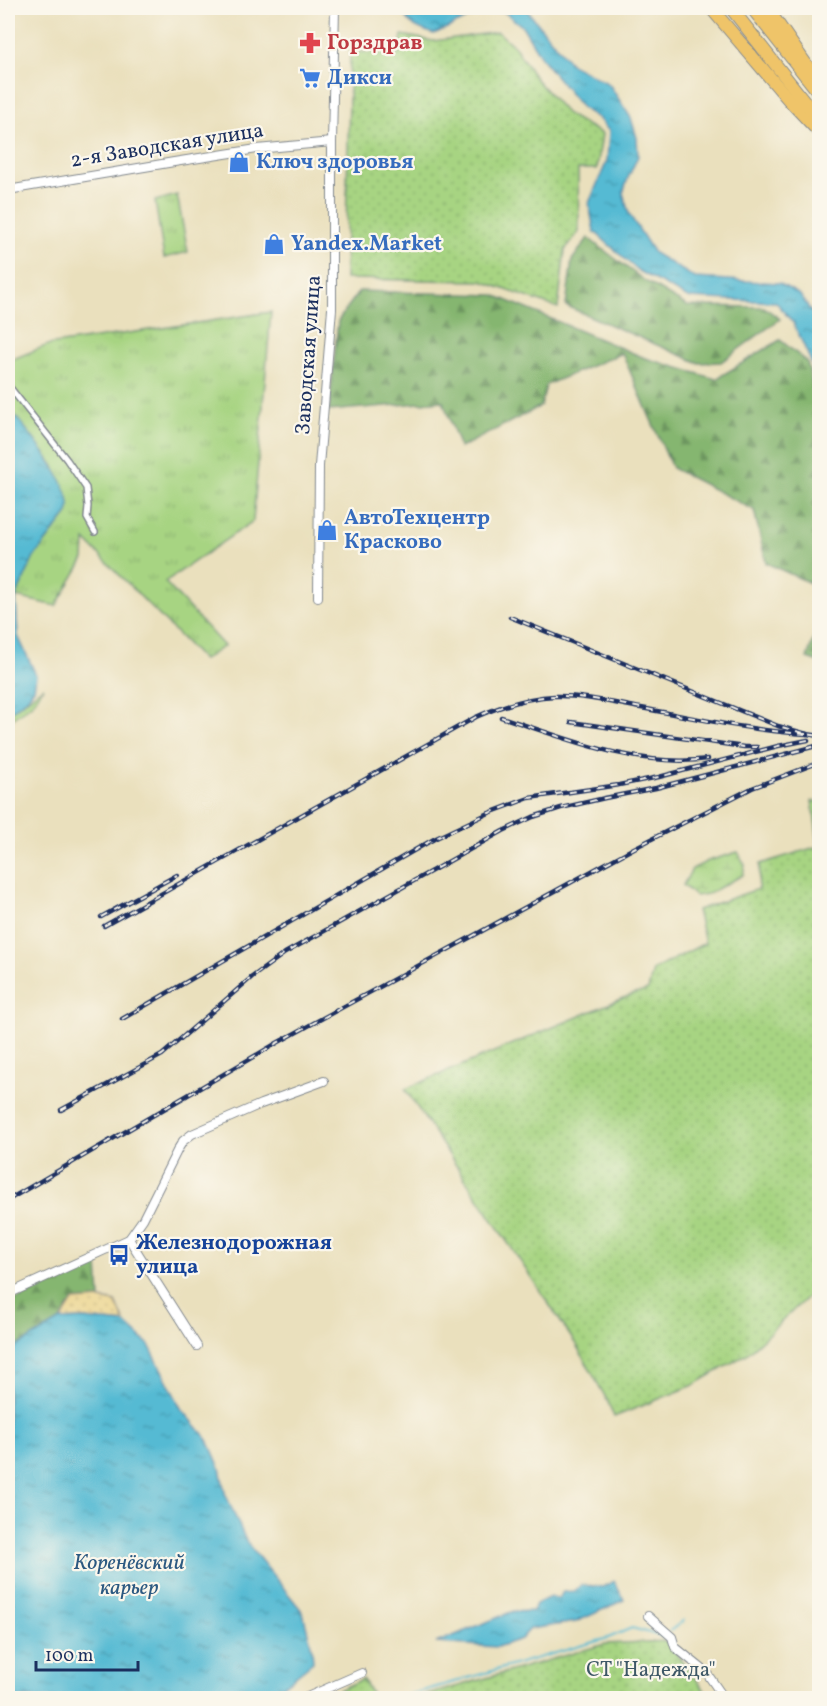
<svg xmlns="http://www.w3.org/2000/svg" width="827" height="1706" font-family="Vollkorn,serif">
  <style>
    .grass { fill: url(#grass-tufts); stroke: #618270; stroke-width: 1.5 }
    .forest { fill: url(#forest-firs); stroke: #507267; stroke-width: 1.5 }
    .wetland { fill: url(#wetland-marsh); stroke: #618270; stroke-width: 1.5 }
    .sand { fill: url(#sand-dots); stroke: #84847e; stroke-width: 1.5 }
    .garden { fill: url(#garden-dots); stroke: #618270; stroke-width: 1.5 }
    .water { fill: url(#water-ripples); stroke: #387498; stroke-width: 1.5 }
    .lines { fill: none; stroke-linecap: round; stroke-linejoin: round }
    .stream { stroke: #54bad3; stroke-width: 2 }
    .pedestrian-casing { stroke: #82888e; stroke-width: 8 }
    .minor-casing { stroke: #82888e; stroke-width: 10 }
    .primary-casing { stroke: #82888e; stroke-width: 14 }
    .pedestrian { stroke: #fff; stroke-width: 5 }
    .minor { stroke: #fff; stroke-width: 8 }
    .primary { stroke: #efc469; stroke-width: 12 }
    .rail-casing { stroke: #1b2f5e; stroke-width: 4.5 }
    .rail { stroke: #fbf7ec; stroke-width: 2; stroke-dasharray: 7; stroke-linecap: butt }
    .labels { text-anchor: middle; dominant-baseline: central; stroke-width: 4.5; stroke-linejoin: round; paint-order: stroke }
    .health-label { font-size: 21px; font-weight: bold; fill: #be3a42; stroke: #fbf7ec; text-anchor: start }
    .shop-label { font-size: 21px; font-weight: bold; fill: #366cbe; stroke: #fbf7ec; text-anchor: start }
    .street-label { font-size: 21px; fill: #1b2f5e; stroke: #fbf7ec }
    .transit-label { font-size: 21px; font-weight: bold; fill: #164399; stroke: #fbf7ec; text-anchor: start }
    .park-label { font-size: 21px; fill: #3e5867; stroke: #fbf7ec }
    .water-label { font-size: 22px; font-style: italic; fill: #2c5981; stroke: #fbf7ec }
  </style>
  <defs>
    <pattern id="grass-tufts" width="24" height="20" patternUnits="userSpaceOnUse" patternTransform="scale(1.5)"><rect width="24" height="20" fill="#a7d482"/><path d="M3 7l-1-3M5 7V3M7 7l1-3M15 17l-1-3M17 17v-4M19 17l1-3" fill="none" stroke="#8fb673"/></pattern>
    <pattern id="forest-firs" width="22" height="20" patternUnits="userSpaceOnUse" patternTransform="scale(1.5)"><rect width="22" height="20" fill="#85b670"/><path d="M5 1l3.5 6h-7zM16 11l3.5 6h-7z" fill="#6c945f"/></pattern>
    <pattern id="wetland-marsh" width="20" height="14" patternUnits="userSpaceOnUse" patternTransform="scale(1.5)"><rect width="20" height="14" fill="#a7d482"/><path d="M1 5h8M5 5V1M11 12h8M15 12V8" fill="none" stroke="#8fb673"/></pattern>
    <pattern id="sand-dots" width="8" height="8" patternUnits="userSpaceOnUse" patternTransform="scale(1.5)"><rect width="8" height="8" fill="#eeda9e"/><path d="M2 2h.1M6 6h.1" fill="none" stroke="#ccbb8a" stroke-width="1.8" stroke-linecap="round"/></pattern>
    <pattern id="garden-dots" width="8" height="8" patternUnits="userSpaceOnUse" patternTransform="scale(1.5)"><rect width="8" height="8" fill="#a7d482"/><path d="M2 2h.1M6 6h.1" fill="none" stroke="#8fb673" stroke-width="1.8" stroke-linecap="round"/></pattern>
    <pattern id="water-ripples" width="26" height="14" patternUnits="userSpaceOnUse" patternTransform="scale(1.5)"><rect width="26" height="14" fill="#54bad3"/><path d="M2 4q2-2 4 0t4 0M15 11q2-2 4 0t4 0" fill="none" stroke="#4598ae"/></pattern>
  </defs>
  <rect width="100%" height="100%" fill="#fbf7ec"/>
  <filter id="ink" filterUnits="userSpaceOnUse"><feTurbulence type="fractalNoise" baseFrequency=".0167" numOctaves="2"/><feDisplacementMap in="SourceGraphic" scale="12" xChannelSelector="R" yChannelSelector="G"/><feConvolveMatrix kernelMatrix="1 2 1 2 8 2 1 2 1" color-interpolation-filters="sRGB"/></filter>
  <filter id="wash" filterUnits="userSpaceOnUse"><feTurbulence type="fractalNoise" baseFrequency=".008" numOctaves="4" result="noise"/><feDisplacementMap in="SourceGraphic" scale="24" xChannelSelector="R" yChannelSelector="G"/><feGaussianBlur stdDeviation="1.35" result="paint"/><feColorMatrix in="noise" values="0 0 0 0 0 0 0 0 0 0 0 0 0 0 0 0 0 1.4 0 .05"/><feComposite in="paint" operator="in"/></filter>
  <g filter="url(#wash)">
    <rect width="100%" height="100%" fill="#eae0bd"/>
    <g class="grass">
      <path d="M177 195 188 252 164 258 155 201Z"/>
      <path d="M271 312 253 521 165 582 224 646 203 660 85 540 84 559 56 606 16 597 34 557 68 513 54 466 31 435 8 407V361L48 345Z"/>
      <path d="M43 687 33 703 8 722V714Z"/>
    </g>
    <g class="forest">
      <path d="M588 238 645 281 687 306 764 307 780 319 721 362 699 363 566 306 572 260Z"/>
      <path d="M359 291 494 295 645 358 716 379 780 340 807 362 819 412V587L766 563 754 510 672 468 622 353 546 385 541 406 460 448 443 401 329 411 338 321Z"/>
      <path d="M819 622 820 662H819L807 658Z"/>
      <path d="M98 1263 100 1299 73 1301 61 1320 8 1352V1303Z"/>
    </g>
    <path class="wetland" d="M738 852 745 865 743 875 708 894 695 896 683 885 692 869 708 861Z"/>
    <path class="sand" d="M100 1299 116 1302 125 1323 84 1319 61 1320 73 1301Z"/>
    <g class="garden">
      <path d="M498 32 515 47 535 78 567 114 602 134 597 169H578L579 232 565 250 558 308 481 281 345 279 350 51 399 55 402 35 433 41Z"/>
      <path d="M812 801 820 802 819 1286 747 1354 694 1385 614 1417 607 1400 575 1343 405 1089 623 998 648 990 653 970 705 943 697 910 758 889 760 864 819 846Z"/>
      <path d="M666 1641 711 1698H417L605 1644Z"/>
      <path d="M363 1679 374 1698H321Z"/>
    </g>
    <g class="water">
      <path d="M402 8H418L423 16 447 14 457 8H525L571 64 609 84 631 118 637 138 638 156 628 178 623 193 629 214 654 253 695 278 779 283 800 295 819 323V396L816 373 794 324 776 302 688 298 637 270 594 231 589 203 607 161 609 131 598 118 582 108 542 59 523 27 503 11 473 16 434 34C419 29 405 24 402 8Z"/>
      <path d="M8 407C23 426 78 488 68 513L34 557 16 597 18 636 36 675 34 689 27 698 8 714Z"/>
      <path d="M84 1319 125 1323 149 1345 181 1408 208 1440 220 1468 225 1493 247 1543 303 1612 312 1649 313 1662 268 1698H8V1352L61 1320Z"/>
      <path d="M614 1581 624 1600 576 1622 530 1629 521 1639 497 1647 436 1643 511 1612 533 1611 536 1604 550 1597 559 1598 563 1592 574 1591 581 1585 603 1587Z"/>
    </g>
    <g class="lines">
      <g class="stream">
        <path d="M670 1631 684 1620"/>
        <path d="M398 1698 608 1638 632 1628 664 1637 666 1635"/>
      </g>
    </g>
  </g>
  <g filter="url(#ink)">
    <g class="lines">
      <defs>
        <path id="pedestrian" d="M8 385 67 460 86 488 88 506 87 518 95 532"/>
        <g id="minor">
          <path d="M8 190 174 162 257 149 332 142"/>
          <path d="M318 597 319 466 332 309V142L335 8"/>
          <path d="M129 1239 197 1346"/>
          <path d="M8 1294 129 1239 143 1219 178 1149 183 1141 192 1134 261 1104 324 1081"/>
          <path d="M648 1616 672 1637 675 1647 706 1672 724 1698"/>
          <path d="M305 1698 362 1673"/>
        </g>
        <g id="primary">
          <path d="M711 8 789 100 820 133"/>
          <path d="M731 8 820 121"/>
          <path d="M752 8 820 94"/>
          <path d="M767 8 810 70"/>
        </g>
      </defs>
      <use href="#pedestrian" class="pedestrian-casing"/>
      <use href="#minor" class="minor-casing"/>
      <use href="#primary" class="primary-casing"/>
      <use href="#pedestrian" class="pedestrian"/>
      <use href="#minor" class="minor"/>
      <use href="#primary" class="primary"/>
      <defs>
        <g id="rail">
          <path d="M510 617 778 726 807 734 820 736"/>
          <path d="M501 717C568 739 637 768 708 759"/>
          <path d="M571 722 744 747H757"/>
          <path d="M101 917 177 875"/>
          <path d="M104 926 476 717C501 706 528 697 555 696 583 695 613 703 641 708 696 718 751 731 807 734"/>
          <path d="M122 1019 434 839 489 813 529 798 619 785 659 777 778 746 808 740"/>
          <path d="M61 1110 162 1055 252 977 285 953 503 831 533 817 561 808 605 798 656 788 820 745"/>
          <path d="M8 1200 277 1043 634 848 752 788 820 762"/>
        </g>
      </defs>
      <use href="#rail" class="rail-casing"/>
      <use href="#rail" class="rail"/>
    </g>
  </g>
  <defs>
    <symbol id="pharmacy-bare" viewBox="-9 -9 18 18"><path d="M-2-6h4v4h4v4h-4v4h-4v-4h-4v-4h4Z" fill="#e0444e" stroke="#fbf7ec" stroke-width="2.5" paint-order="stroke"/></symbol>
    <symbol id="supermarket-bare" viewBox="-9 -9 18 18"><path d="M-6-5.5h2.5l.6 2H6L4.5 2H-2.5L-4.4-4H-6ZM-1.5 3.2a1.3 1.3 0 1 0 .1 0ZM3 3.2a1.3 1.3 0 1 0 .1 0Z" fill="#3f7fe0" stroke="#fbf7ec" stroke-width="2.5" paint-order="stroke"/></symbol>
    <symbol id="shop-bare" viewBox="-9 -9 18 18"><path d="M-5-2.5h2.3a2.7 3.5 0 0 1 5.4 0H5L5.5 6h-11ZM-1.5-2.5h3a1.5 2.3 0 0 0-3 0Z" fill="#3f7fe0" stroke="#fbf7ec" stroke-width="2.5" paint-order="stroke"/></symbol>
    <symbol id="bus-bare" viewBox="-9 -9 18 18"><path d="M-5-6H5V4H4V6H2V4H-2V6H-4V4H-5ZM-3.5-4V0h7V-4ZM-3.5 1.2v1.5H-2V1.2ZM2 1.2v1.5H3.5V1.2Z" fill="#1a4fb4" stroke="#fbf7ec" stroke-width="2.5" paint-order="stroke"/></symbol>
  </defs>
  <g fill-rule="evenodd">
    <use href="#pharmacy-bare" x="295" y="28" width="30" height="30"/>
    <use href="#supermarket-bare" x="295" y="63" width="30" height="30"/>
    <use href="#shop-bare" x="224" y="147" width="30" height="30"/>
    <use href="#shop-bare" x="259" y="229" width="30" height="30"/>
    <use href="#shop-bare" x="312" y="515" width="30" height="30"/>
    <use href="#bus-bare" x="104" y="1240" width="30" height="30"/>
  </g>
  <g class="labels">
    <g class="health-label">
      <text x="327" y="43">Горздрав</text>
    </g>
    <g class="shop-label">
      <text x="327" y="78">Дикси</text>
      <text x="256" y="162">Ключ здоровья</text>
      <text x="291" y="244">Yandex.Market</text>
      <text x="344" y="518">АвтоТехцентр<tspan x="344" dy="24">Красково</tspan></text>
    </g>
    <g class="street-label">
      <text transform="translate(167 146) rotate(-9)">2-я Заводская улица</text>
      <text transform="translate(309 355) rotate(-86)">Заводская улица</text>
    </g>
    <g class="transit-label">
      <text x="136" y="1243">Железнодорожная<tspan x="136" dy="24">улица</tspan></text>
    </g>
    <g class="park-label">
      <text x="651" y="1670">СТ "Надежда"</text>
    </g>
    <g class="water-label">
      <text x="129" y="1563">Коренёвский<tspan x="129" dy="25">карьер</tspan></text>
    </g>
  </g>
  <rect width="827" height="1706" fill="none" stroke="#fbf7ec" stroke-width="30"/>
  <path d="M36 1661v9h102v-9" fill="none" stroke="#1b2f5e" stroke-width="3"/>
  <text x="45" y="1661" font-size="18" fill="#1b2f5e" stroke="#fbf7ec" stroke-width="4.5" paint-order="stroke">100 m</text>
</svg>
